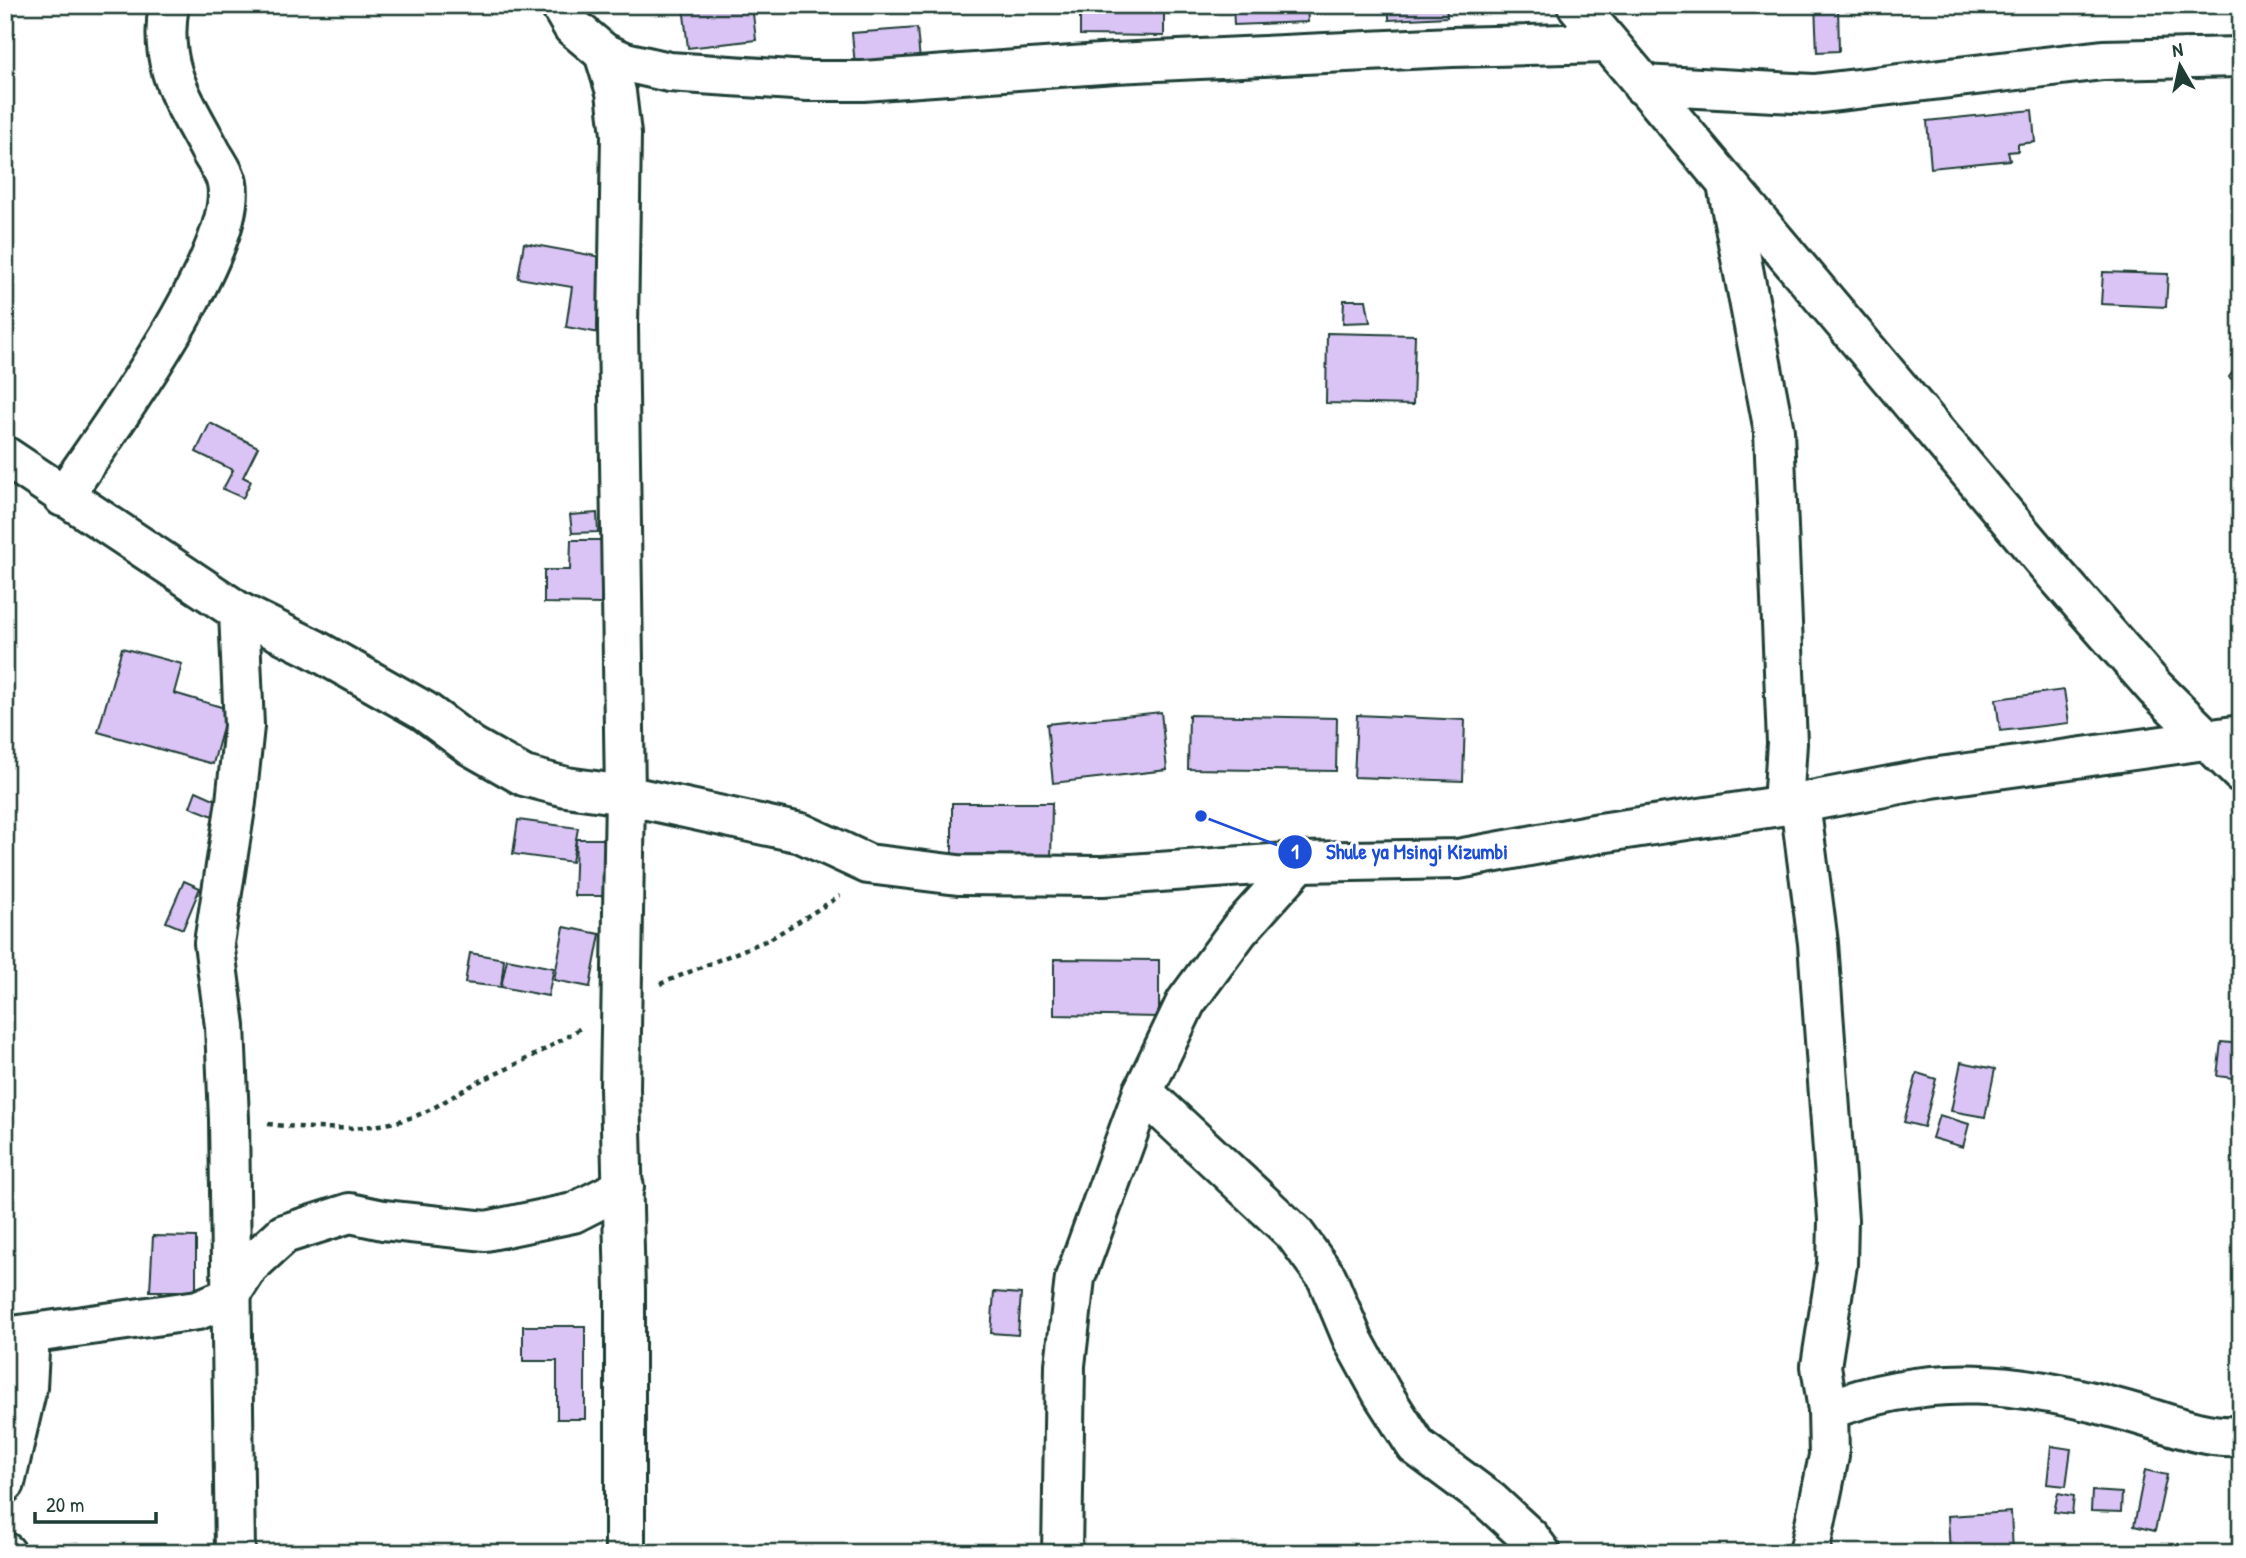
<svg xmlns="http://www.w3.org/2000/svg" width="2246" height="1558" font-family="'Patrick Hand',sans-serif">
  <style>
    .building { fill: #dac4f5; stroke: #1f3d34; stroke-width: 2 }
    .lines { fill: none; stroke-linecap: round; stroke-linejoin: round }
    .minor-casing { stroke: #1f3d34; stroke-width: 44 }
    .path { stroke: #1f3d34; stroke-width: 4.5; stroke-dasharray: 5 5; stroke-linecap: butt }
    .minor { stroke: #fff; stroke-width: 38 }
    .leader { fill: none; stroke: #1d4ed8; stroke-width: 2.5 }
    .callout-dot { fill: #1d4ed8; stroke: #fff; stroke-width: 2.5 }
    .mark-label { font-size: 21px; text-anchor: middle; font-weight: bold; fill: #fff }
    .callout-label { font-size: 21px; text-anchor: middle; font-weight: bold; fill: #1d4ed8; stroke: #fff; stroke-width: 6; stroke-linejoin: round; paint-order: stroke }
  </style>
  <rect width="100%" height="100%" fill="#fff"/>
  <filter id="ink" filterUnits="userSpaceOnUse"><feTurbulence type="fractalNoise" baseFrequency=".0143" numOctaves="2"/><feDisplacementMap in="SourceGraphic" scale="14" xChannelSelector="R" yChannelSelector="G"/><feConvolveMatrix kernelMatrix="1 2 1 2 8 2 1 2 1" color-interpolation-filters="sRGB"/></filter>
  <g filter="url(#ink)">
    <g class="building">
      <path d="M752 5 756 40 688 48 683 6Z"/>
      <path d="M1080 5H1164V36L1080 35Z"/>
      <path d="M1233 5H1307L1308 22 1234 25Z"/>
      <path d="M1389 5H1446L1447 17 1389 20Z"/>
      <path d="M1815 5H1838L1839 51 1817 52Z"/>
      <path d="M917 28 920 61 855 66 852 33Z"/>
      <path d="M2032 110 2035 142 2018 144V151L2008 152 2010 160 1931 168 1927 121Z"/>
      <path d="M524 243 612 259 600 333 566 327 572 287 518 278Z"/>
      <path d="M2103 272 2168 274 2166 307 2101 304Z"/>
      <path d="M1344 300H1366L1370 322 1343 323Z"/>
      <path d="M1327 333 1415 335 1413 405 1326 403Z"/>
      <path d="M2241 361V386L2229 377Z"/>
      <path d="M210 423 258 447 243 477 251 481 243 498 223 489 233 470 196 452Z"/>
      <path d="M597 513 598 532 572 533 570 515Z"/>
      <path d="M571 540H601V604L544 603V570H570Z"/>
      <path d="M122 648 182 664 174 693 228 709 213 764 98 732Z"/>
      <path d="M2064 690 2069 723 2000 731 1996 699Z"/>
      <path d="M1161 712 1167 770 1053 783 1047 724Z"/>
      <path d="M1189 715 1337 718 1336 771 1188 769Z"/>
      <path d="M1357 715 1465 720 1463 781 1354 777Z"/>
      <path d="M196 791 223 803 218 818 190 807Z"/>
      <path d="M952 803H1052L1051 864 952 863Z"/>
      <path d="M518 820 578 828 572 862 513 854Z"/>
      <path d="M576 839H609L610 896H574Z"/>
      <path d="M184 881 200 888 183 929 166 922Z"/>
      <path d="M564 927 600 934 590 987 554 980Z"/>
      <path d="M470 953 504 959 501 987 465 983Z"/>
      <path d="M507 959 554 968 548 996 501 987Z"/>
      <path d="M1054 959 1159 960V1017L1054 1015Z"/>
      <path d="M2221 1042 2241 1044V1079L2217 1076Z"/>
      <path d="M1961 1062 1995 1069 1985 1117 1951 1111Z"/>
      <path d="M1917 1073 1936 1079 1924 1127 1904 1122Z"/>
      <path d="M1939 1115 1969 1124 1963 1147 1932 1138Z"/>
      <path d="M153 1236 196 1237V1291H150Z"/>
      <path d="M994 1292 1021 1294 1018 1335 991 1333Z"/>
      <path d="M523 1326H585V1419H557V1361H523Z"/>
      <path d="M2051 1446 2071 1449 2066 1486 2047 1484Z"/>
      <path d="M2145 1470 2167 1475 2155 1531 2134 1526Z"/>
      <path d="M2092 1491 2122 1493 2121 1512 2091 1511Z"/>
      <path d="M2058 1493 2074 1496 2072 1514 2054 1512Z"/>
      <path d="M2011 1512 2013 1553H1950L1948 1516Z"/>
    </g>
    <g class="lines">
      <defs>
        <g id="minor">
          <path d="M560 5 573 27 604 53 625 62 669 72 808 81H863L1115 63 1452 47 1608 43"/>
          <path d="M1577 5 2056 575 2155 688 2241 773"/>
          <path d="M604 53 616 92 621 134 618 327 625 795 620 1088 625 1290V1553"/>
          <path d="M1642 85 1814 94 2103 60 2241 57"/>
          <path d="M1728 190 1774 431 1787 743 1783 805"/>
          <path d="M5 456 239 612 314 649 424 711 471 746 524 776 566 787 625 795 801 833 868 864 958 875 1103 876 1300 862 1458 859 1600 833 1800 803 1932 778 2241 735"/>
          <path d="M63 497C103 437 240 252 227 183 225 172 215 160 210 150 183 99 158 67 169 5"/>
          <path d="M1800 803 1818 943 1838 1220 1837 1264 1821 1366 1828 1410 1829 1456 1809 1553"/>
          <path d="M1143 1092 1294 1233 1327 1278 1353 1340 1382 1393 1416 1446 1490 1501 1530 1538 1541 1553"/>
          <path d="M5 1337 198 1310 229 1297 249 1266 284 1234 350 1213 383 1220 486 1231 573 1213 624 1187"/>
          <path d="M1828 1410C1932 1371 2020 1381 2126 1411 2162 1421 2203 1439 2241 1436"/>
          <path d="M5 1483 27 1387 30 1334"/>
          <path d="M5 1552 6 1553"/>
          <path d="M235 1553 229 1119 225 1026 214 943 236 802 244 726 239 612"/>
          <path d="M1062 1553 1065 1365 1075 1278 1143 1092 1186 1002 1239 930 1300 862"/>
        </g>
      </defs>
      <use href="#minor" class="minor-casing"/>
      <g class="path">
        <path d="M660 984 770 939 840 896"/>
        <path d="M268 1124C316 1130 382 1133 427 1111 444 1103 460 1091 478 1082 514 1066 549 1049 582 1027"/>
      </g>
      <use href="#minor" class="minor"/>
    </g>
  </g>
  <path class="leader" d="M1201 816L1295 852"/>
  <g class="callout-dot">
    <circle cx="1201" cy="816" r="7"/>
    <circle cx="1295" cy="852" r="18"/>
  </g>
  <g class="mark-label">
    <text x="1295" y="859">1</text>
  </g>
  <g class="callout-label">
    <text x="1417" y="859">Shule ya Msingi Kizumbi</text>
  </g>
  <rect width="2246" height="1558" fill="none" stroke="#fff" stroke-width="28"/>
  <rect x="14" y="14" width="2218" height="1530" fill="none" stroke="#1f3d34" stroke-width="2.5" filter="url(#ink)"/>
  <g transform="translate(2180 66) rotate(351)" stroke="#ffffff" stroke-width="5" paint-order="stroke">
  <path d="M0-5L12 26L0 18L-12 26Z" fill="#1f3d34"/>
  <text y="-10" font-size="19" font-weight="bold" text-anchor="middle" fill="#1f3d34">N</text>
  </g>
  <path d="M35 1512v10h121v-10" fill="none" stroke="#1f3d34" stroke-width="3.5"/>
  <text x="46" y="1512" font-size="21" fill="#1f3d34" stroke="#ffffff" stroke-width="5" paint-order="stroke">20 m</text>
</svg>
